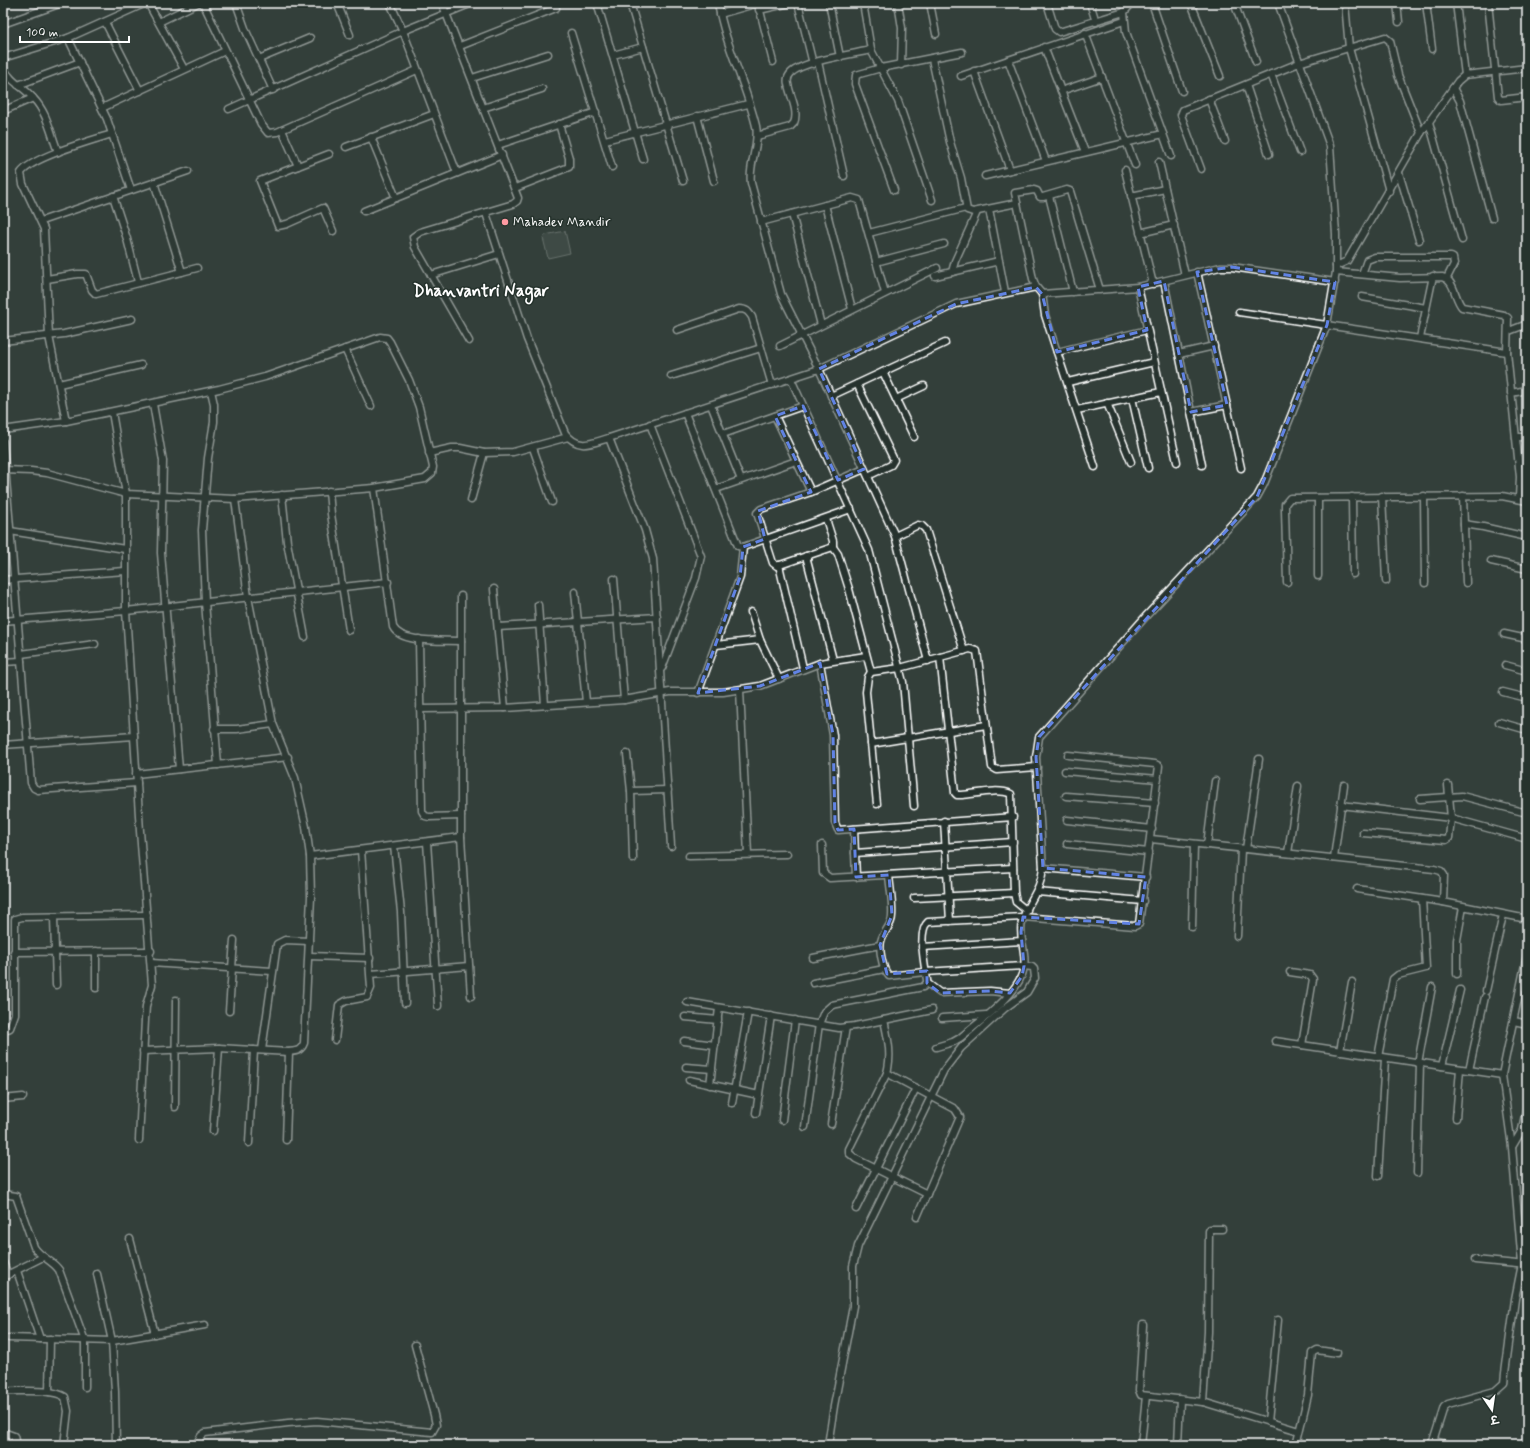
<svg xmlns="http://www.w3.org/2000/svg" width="1530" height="1448" font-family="Mynerve,'Playpen Sans Deva',sans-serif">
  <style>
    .green { fill: #4d5853; stroke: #a6aca9 }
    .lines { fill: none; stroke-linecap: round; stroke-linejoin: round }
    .minor-casing { stroke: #fff; stroke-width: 9 }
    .minor { stroke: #26332d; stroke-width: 6 }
    .marked { fill: none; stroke: #6183e4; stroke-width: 3; stroke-dasharray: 8 5; stroke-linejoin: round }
    .poi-dot { fill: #ff9aa2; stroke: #26332d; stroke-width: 1.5 }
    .labels { text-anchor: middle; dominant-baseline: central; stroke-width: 3; stroke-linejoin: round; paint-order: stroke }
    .poi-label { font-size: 13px; fill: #fff; stroke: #26332d; text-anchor: start }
    .district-label { font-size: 17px; font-weight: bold; fill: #fff; stroke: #26332d }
  </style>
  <rect width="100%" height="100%" fill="#333f3a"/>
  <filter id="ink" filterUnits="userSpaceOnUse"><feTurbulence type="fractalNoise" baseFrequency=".025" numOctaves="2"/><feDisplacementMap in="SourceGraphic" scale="8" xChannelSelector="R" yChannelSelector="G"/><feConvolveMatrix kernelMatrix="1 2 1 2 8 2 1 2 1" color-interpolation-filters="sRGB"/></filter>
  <g filter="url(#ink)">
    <path class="green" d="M565 231 570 253 548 258 543 238 545 235Z"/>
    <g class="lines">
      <defs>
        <g id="minor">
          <path d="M148 3 184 69"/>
          <path d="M203 3 261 124 268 133 277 132 417 70"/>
          <path d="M236 3 246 31 273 90"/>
          <path d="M337 3 350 35"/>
          <path d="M390 3 403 31 457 173"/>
          <path d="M442 3 518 198 517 201 513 204 420 232 413 237 415 247 469 341"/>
          <path d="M597 3 643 159"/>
          <path d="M630 3 683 181"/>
          <path d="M718 3C725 45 746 84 756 126 760 145 748 164 751 183L781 294 819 369 895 536 928 661"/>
          <path d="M758 3 773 62"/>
          <path d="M798 3 813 64"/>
          <path d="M829 3 840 57"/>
          <path d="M863 3 871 50 898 101 932 200"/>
          <path d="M898 3 902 28 901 65"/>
          <path d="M930 3 936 34"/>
          <path d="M1047 3 1055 29 1059 32 1124 12"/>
          <path d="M1090 3 1096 22"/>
          <path d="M1132 3 1124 12 1126 32 1171 156"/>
          <path d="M1152 3 1182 91"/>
          <path d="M1191 3 1220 76"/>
          <path d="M1234 3 1256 62"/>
          <path d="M1345 3 1349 48 1389 191"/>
          <path d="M1397 3 1399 22"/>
          <path d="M1426 3 1432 49"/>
          <path d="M1456 3 1465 75"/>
          <path d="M1488 3 1498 97 1501 100 1527 97"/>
          <path d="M759 10 790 3"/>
          <path d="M720 14 758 3"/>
          <path d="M105 22 140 91"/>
          <path d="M159 22 198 3"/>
          <path d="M3 24 62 3"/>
          <path d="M571 33 612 167"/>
          <path d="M1085 33 1135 165"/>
          <path d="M68 38 107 119 131 190"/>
          <path d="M460 46 556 8"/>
          <path d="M1044 47 1085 152"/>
          <path d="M613 55 643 47"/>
          <path d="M3 58 68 38 146 3"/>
          <path d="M259 59 310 38"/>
          <path d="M932 59 950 142 961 178 967 210 973 212 1017 203"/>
          <path d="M1008 60 1046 161"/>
          <path d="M818 62 844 176"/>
          <path d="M3 67C12 84 22 85 33 98 47 112 51 134 58 152"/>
          <path d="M974 71 1010 170"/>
          <path d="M1271 74 1300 152"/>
          <path d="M961 76 1124 21"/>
          <path d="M472 78 548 54"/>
          <path d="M18 85 80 62"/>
          <path d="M1246 85 1269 154"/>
          <path d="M1453 88 1460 101 1492 218"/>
          <path d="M1061 91 1102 77"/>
          <path d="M1209 99 1225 141"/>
          <path d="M102 108 225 51"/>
          <path d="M483 108 542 89"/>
          <path d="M229 109 403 31 472 3"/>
          <path d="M3 111 33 98"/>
          <path d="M697 116 714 181"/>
          <path d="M1429 122 1462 240"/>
          <path d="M282 130 298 166 260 181 278 226 287 224 323 208 333 231"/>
          <path d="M757 136 790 127 794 123C799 111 790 96 788 84 787 80 788 76 791 73 803 61 854 54 871 50"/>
          <path d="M371 137 396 198"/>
          <path d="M605 140 748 104"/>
          <path d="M498 145 596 112"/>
          <path d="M346 147 434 114"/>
          <path d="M1159 162 1185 275"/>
          <path d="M298 166 329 154"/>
          <path d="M1201 169 1181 115 1183 110 1299 63 1385 37 1390 41 1398 75 1421 133"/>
          <path d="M1125 170 1153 284"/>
          <path d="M1399 173 1419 240"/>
          <path d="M985 176 1163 134"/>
          <path d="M154 182 182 272"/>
          <path d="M515 188 569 167V158L559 124"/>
          <path d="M894 190 855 84 856 75 881 68 962 52"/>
          <path d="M113 196 127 239 138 282"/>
          <path d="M1049 196 1073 292"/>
          <path d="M1131 196 1165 189"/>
          <path d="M825 205 852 309"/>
          <path d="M989 209 1005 292"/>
          <path d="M364 211 502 155"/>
          <path d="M486 213 527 339 565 433C579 451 591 443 609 438L819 369 956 304 1036 287"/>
          <path d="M792 214 821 325"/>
          <path d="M41 221 188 171"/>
          <path d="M761 222 852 198 859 200 885 293"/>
          <path d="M869 233 966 208"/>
          <path d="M1140 233 1174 225"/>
          <path d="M876 262 944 244"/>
          <path d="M1336 266 1347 261 1421 133 1458 81 1465 75 1527 68"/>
          <path d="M952 272 955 261 977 212"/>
          <path d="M1197 272 1241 468"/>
          <path d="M1336 272 1400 278 1442 277C1455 280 1454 298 1462 307L1504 315 1508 318 1507 352 1520 477 1519 498"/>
          <path d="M1362 274 1367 260 1375 257H1451L1453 258 1454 264 1447 278"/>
          <path d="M431 275 499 254"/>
          <path d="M935 276 999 261"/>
          <path d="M47 279 77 274H86L92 290 96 294 197 268"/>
          <path d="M1164 281 1202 465"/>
          <path d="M1138 287 1177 462"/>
          <path d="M1100 290 1070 191 1067 190 1043 197H1040L1037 191 1034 190 1015 193 1033 279 1036 287 1042 294 1138 287 1220 267H1232L1335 282"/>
          <path d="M1042 294 1045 315 1054 343 1095 467"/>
          <path d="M1362 297 1426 308"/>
          <path d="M1239 312 1507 352"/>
          <path d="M677 330 739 309C746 309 748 311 752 317L772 385"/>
          <path d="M1509 331 1527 324"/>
          <path d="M1420 338 1433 276"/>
          <path d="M3 341 64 334 132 319"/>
          <path d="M780 346 937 268"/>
          <path d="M345 349 371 406"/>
          <path d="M1057 352 1147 330"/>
          <path d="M1179 354 1214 346"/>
          <path d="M883 372 914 437"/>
          <path d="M671 376 761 348"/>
          <path d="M791 379 869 550 903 682 914 806"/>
          <path d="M1068 382 1154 362"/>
          <path d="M59 384 141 365"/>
          <path d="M857 384 894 460 891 465 868 476"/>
          <path d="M211 391 214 404V422L208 458 202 530 205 602 218 765"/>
          <path d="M1511 393 1527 390"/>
          <path d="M831 396 945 343"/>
          <path d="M1132 398 1148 468"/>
          <path d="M896 399 924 386"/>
          <path d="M1107 403 1131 462"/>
          <path d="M153 404 163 461 161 553 179 769"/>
          <path d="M711 405 741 480"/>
          <path d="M1077 410 1161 392"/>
          <path d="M112 412 126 494V611L140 831 152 985 146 1006 145 1020 139 1140"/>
          <path d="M1191 412 1227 405"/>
          <path d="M685 413 738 546 743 547 851 509"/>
          <path d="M775 416 811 492"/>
          <path d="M66 421 49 336 44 229 23 184 21 173C31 157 93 140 112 134"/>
          <path d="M650 424 701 556 696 578 662 668"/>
          <path d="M3 430 66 421 219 389 265 377 380 337 387 338 390 342 409 380 419 407 433 467 432 473 425 479 374 488 235 499 126 494 47 473 31 471 3 470"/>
          <path d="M723 434 803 406"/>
          <path d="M1516 437H1527"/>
          <path d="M609 438 645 530 653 559 671 846"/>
          <path d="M3 442 31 783 34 788 38 790 137 783"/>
          <path d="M533 448 552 502"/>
          <path d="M429 453 452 448H460L484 453 513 452 568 437"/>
          <path d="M374 488 393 627C401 644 443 640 461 641"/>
          <path d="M716 489 796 461"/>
          <path d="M329 491 331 514 349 630"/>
          <path d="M282 495 287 542 305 637"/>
          <path d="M1382 496 1386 581"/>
          <path d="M1424 496 1425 583"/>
          <path d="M1463 496 1466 583"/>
          <path d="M1352 497 1353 574"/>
          <path d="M1318 498V576"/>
          <path d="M471 500 484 453"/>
          <path d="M826 519 833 541V547L777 566 773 563 757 513 761 509 811 492 864 469"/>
          <path d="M1464 524 1483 527 1527 537"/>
          <path d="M10 531 125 549"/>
          <path d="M895 536 918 525 922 526 926 530 964 651"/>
          <path d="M3 546 11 545"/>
          <path d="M833 547 838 554 849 589 871 672 900 668 970 649 977 651 992 767 997 770 1037 767"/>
          <path d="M806 556 833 660"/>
          <path d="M1491 561 1527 569"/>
          <path d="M779 565 803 668"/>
          <path d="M614 579 624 700"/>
          <path d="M3 580 125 571"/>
          <path d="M1287 582 1285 510V504L1290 498 1502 496 1527 501"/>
          <path d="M494 589 505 708"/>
          <path d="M575 592 586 702"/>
          <path d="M461 596V837L471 996"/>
          <path d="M538 605 545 705"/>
          <path d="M751 612 760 640 779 679"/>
          <path d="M3 621 126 611 388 582"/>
          <path d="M498 627 657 617"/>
          <path d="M1504 634 1527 639"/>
          <path d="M419 639 422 811 425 816 429 817 461 816"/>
          <path d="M716 645 760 640"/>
          <path d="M21 654 95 644"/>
          <path d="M940 657 955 793 957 795H962C976 794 998 788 1011 794L1014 893 1016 902 1027 911"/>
          <path d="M3 662 21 661"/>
          <path d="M820 663 833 735 835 823 838 830 1013 817"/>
          <path d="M1505 665 1527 671"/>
          <path d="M871 672 868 677 866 692 877 804"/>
          <path d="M740 690 748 854"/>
          <path d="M1503 692 1527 698"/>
          <path d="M698 693 740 577 743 547"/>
          <path d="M420 709 505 708 624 700 670 692H723L760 686 820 663 866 656"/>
          <path d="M1499 722 1527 730"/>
          <path d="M214 729H237L273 724"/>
          <path d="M871 744 986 725"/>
          <path d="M3 745 134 736"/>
          <path d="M627 754 631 791 633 859"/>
          <path d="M1065 771 1158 779"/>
          <path d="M136 774 288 757"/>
          <path d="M631 791 668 790"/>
          <path d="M1066 796 1155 803"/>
          <path d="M1420 799 1462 796 1527 813"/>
          <path d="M1341 805 1451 818 1527 839"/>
          <path d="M1067 820 1152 829"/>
          <path d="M944 821 950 921"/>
          <path d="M854 829 856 877"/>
          <path d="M1363 833 1446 840 1449 838 1451 818 1448 785"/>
          <path d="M1151 839 1434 869 1441 871 1444 875 1443 902"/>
          <path d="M427 842 438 1006"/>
          <path d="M1067 844 1149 852"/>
          <path d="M822 845 823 873 830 878 1013 868"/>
          <path d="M1207 845 1215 781"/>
          <path d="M394 846 401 912 405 1003"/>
          <path d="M1246 849 1259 759"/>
          <path d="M855 853 1013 842"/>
          <path d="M1288 853 1298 786"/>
          <path d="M310 856 461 837"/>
          <path d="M689 856 787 854"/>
          <path d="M1334 858 1344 785"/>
          <path d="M1043 868 1146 877"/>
          <path d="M1357 889 1443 902 1527 919"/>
          <path d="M1037 892 1143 901"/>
          <path d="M914 898 1014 893"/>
          <path d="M54 917 56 985"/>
          <path d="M1192 927 1194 844"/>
          <path d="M1237 936 1241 849"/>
          <path d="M922 947 1022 941"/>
          <path d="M14 952 151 951"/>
          <path d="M309 956 370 958"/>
          <path d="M813 958 880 945"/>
          <path d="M151 963 272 971"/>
          <path d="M1290 972 1310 975 1313 979 1302 1045"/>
          <path d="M371 974 469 966"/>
          <path d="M1457 974V940L1463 907"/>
          <path d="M813 983 884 969"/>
          <path d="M927 983 940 993 990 991 1010 993"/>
          <path d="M96 988V951"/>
          <path d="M1486 991 1503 915"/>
          <path d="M687 1002 839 1028 855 1026 932 1010"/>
          <path d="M229 1011 234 940"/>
          <path d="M685 1017 718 1020"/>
          <path d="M942 1018 986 1015"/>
          <path d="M884 1020C888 1039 892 1054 887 1073L849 1149V1153L856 1159 927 1194"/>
          <path d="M1514 1021 1527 1024"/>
          <path d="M3 1031 10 1028 15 1014V919L22 917 147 915"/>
          <path d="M335 1040 339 1005 346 1001 367 997 371 988 361 850"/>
          <path d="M684 1041 715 1045"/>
          <path d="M1275 1041 1502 1075"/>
          <path d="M936 1047 953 1042 960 1038C980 1021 1020 994 1024 967 1027 952 1018 937 1022 922 1027 901 1041 892 1043 868L1036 757 1039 737 1147 615 1257 497 1264 484 1327 325 1336 272V234L1330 146 1278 3"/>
          <path d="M262 1050 277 944 285 940 309 941"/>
          <path d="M143 1051 219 1048 289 1052C297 1051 301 1051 304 1043L311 897 310 856 306 827 295 778 273 724 248 597 235 499"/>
          <path d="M1340 1051 1352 982"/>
          <path d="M1378 1057 1393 979 1398 975 1426 968 1422 899"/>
          <path d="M1418 1063 1432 987"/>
          <path d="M1442 1066 1460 990"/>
          <path d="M686 1067 712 1069"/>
          <path d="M1469 1070 1485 997"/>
          <path d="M887 1073 955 1109 960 1117 917 1217"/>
          <path d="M689 1080 759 1095"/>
          <path d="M710 1085 719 1008"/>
          <path d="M3 1099 23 1097"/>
          <path d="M732 1103 748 1012"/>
          <path d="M175 1107 176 1000"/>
          <path d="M756 1113 771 1016"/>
          <path d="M1456 1118 1460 1069"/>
          <path d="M782 1120 795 1020"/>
          <path d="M831 1124 846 1027"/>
          <path d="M805 1127 819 1024 824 1012 832 1005 923 987 927 983V980C925 967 917 931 928 922L1023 917 1135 926 1139 924 1159 766 1155 764 1068 755"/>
          <path d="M213 1131 219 1048"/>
          <path d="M286 1140 289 1052"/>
          <path d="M249 1143 254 1050"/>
          <path d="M1512 1147 1522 1130 1527 1105"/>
          <path d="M1417 1173 1420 1063"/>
          <path d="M1378 1176 1385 1058"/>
          <path d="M3 1194 16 1196 34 1247C40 1257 52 1260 59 1270L85 1341V1387"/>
          <path d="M856 1209 916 1088"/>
          <path d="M130 1239 155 1334"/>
          <path d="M1475 1260 1527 1265"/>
          <path d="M3 1262 8 1275"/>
          <path d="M17 1271 40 1339"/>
          <path d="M97 1274 112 1341 115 1392 116 1445"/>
          <path d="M3 1277 43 1257"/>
          <path d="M1143 1325 1139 1390 1141 1395 1203 1402 1299 1431"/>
          <path d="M9 1338 112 1341 205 1325"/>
          <path d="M3 1391C19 1392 52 1388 65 1397L68 1411 64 1445"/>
          <path d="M49 1392 50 1339"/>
          <path d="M1203 1402 1208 1332 1209 1231 1210 1229H1222"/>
          <path d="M1268 1422 1278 1320"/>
          <path d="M3 1432 14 1436 16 1445"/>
          <path d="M1433 1441 1450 1445"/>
          <path d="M1297 1442 1309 1445"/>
          <path d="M196 1445 201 1436 205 1433 288 1423 317 1421 432 1432 436 1425 434 1415 415 1345"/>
          <path d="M828 1445 834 1406 853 1306V1266L858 1246 944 1070 961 1048 1005 1008 1027 992 1035 978 1034 969 1032 967 1024 966 925 972 889 976C882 969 878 947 882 938 885 930 892 925 892 916 893 902 890 888 889 875"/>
          <path d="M1141 1445 1146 1396"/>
          <path d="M1178 1445 1180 1399"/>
          <path d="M1296 1445 1308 1395 1312 1353 1317 1350 1337 1353"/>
          <path d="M1432 1445 1444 1407 1448 1404 1495 1391 1504 1383 1505 1373 1515 1299 1522 1264 1512 1147 1502 1075 1527 955"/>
        </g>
      </defs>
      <use href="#minor" class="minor-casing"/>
      <use href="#minor" class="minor"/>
    </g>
  </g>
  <path d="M0 0H1530V1448H0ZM1232 267 1335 282 1327 325 1257 497 1039 737 1036 757 1043 868 1146 877 1139 924 1023 917 1021 932 1024 966 1022 976 1010 993 990 991 940 993 927 983V971L887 974 880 945 892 915 889 875 856 877 854 829 838 830 835 823 833 735 820 663 760 686 698 693 740 577 743 547 765 539 758 511 811 492 775 416 803 406 838 480 864 469 819 369 956 304 1036 287 1042 294 1057 352 1147 330 1138 287 1164 281 1191 412 1227 405 1197 272Z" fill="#333f3a" fill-opacity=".55" fill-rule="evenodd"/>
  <path class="marked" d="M1232 267 1335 282 1327 325 1257 497 1039 737 1036 757 1043 868 1146 877 1139 924 1023 917 1021 932 1024 966 1022 976 1010 993 990 991 940 993 927 983V971L887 974 880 945 892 915 889 875 856 877 854 829 838 830 835 823 833 735 820 663 760 686 698 693 740 577 743 547 765 539 758 511 811 492 775 416 803 406 838 480 864 469 819 369 956 304 1036 287 1042 294 1057 352 1147 330 1138 287 1164 281 1191 412 1227 405 1197 272Z"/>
  <circle class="poi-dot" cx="505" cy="222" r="4"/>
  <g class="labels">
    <g class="poi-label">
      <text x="513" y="222">Mahadev Mandir</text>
    </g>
    <g class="district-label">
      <text x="481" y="291">Dhanvantri Nagar</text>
    </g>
  </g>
  <rect width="1530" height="1448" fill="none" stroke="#26332d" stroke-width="16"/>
  <rect x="8" y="8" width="1514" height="1432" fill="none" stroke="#fff" stroke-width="1.5" filter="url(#ink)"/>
  <g transform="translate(1492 1410) rotate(167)" stroke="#26332d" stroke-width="3" paint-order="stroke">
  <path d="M0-3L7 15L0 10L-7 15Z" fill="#ffffff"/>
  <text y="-6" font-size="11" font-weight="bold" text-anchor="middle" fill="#ffffff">उ</text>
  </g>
  <path d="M20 36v6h109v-6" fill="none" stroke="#ffffff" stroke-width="2"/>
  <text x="26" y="36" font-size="12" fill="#ffffff" stroke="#26332d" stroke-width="3" paint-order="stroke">100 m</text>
</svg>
